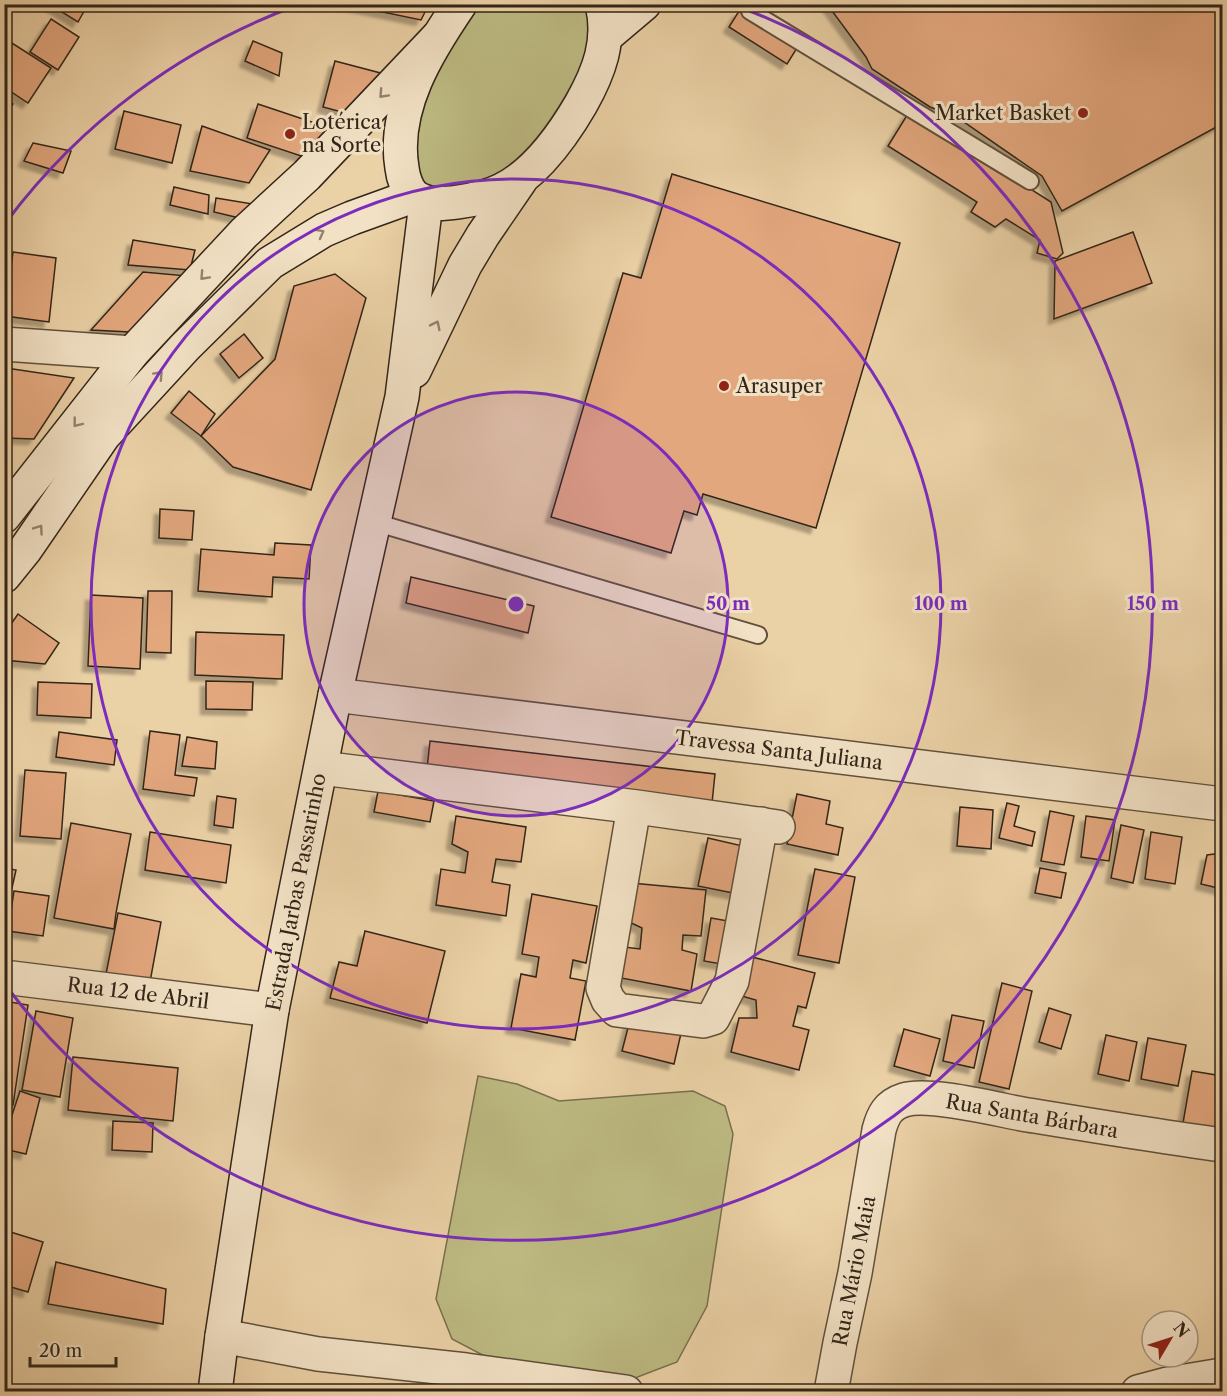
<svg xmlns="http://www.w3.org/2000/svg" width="1227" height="1396" font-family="'Libre Caslon Text',serif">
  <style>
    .green { fill: #bdba82; stroke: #78704e; stroke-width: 1.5 }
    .building { fill: #e3a77e; stroke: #322519; stroke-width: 1.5; filter: url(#shadow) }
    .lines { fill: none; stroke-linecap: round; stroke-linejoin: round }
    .lane-casing { stroke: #60503c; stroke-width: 20 }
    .street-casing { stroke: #60503c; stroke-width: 36 }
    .secondary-casing { stroke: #322519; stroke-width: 36 }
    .lane { stroke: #f2e1c5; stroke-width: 16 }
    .street { stroke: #f2e1c5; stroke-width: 33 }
    .secondary { stroke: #f2e1c5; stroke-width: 33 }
    .oneway { stroke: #92836f }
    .ring { fill: none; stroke: #7b2cbf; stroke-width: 3 }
    .poi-dot { fill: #8f2418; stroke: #f2e1c5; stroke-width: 2 }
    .labels { text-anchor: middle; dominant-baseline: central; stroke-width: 6; stroke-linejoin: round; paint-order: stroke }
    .poi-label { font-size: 20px; fill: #322519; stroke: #f2e1c5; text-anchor: start }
    .street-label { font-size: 20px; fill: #322519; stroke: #f2e1c5 }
    .centre { fill: #7b2cbf; stroke: #f2e1c5; stroke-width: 3 }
    .ring-label { font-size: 18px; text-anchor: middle; font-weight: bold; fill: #7b2cbf; stroke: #f2e1c5; stroke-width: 6; stroke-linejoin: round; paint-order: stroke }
  </style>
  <defs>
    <filter id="shadow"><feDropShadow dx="-5.5" dy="5.5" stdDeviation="1.5" flood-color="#0004"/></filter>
  </defs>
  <rect width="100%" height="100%" fill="#ebd1a6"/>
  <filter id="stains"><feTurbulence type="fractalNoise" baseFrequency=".00333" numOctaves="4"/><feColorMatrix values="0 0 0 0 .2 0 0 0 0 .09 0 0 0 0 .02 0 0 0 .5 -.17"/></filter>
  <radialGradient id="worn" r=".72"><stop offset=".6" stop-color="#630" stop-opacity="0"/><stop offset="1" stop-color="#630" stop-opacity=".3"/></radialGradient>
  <g class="green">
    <path d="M481 4 585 5C596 36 582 68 566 95 549 124 525 159 494 175 482 181 468 184 455 186 445 187 432 190 424 182 419 177 419 167 418 161 411 111 450 42 481 4Z"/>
    <path d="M478 1076 517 1084 559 1101 693 1091 725 1106 733 1134 707 1306 677 1362 635 1378 494 1361 452 1339 436 1299Z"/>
  </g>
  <g class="building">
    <path d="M49 4H88L78 22Z"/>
    <path d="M344 4H429L421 20Z"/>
    <path d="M827 4H1211L1222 23V124L1062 211 1042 176 958 118 930 107 872 69 866 57Z"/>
    <path d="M739 11 797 48 787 64 729 27Z"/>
    <path d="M51 19 79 37 58 70 30 52Z"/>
    <path d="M4 38 51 68 28 103 4 87Z"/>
    <path d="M253 41 282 53 279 76 245 61Z"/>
    <path d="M335 61 388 75 349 114 323 107Z"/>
    <path d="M4 98 13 104 4 117Z"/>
    <path d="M258 104 336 130 310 159 247 138Z"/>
    <path d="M124 111 181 125 172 163 115 149Z"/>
    <path d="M909 112 1051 202 1063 253 1057 259 1037 253 1040 240 1006 219 995 227 971 212 977 202 888 146Z"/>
    <path d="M202 126 270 150 249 183 190 171Z"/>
    <path d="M33 143 71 151 63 173 24 161Z"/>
    <path d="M672 174 900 243 816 528 703 494 697 515 684 511 671 553 551 517 623 273 641 278Z"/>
    <path d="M174 187 209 195 208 214 170 205Z"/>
    <path d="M216 198 253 204 248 220 214 212Z"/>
    <path d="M1133 232 1152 283 1054 319 1055 261Z"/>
    <path d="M133 240 195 250 190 270 128 265Z"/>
    <path d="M4 250 10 251 5 316H4Z"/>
    <path d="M13 252 56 258 49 322 5 316Z"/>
    <path d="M143 272 188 276 130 332 91 330Z"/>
    <path d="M335 274 366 298 311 490 233 467 201 436 275 359 294 286Z"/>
    <path d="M244 334 263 358 239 378 220 354Z"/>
    <path d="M6 368 74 378 34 439 4 438Z"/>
    <path d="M189 391 215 414 201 436 171 413Z"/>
    <path d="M160 509 194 511 192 540 159 538Z"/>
    <path d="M275 543 311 545 309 579 273 577 272 597 198 591 201 549 274 555Z"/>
    <path d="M411 577 534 606 528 633 406 603Z"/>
    <path d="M148 591H172L171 653 146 652Z"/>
    <path d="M91 595 143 598 140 669 88 666Z"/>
    <path d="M18 614 59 643 45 664 4 660V634Z"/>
    <path d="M196 632 284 635 282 679 195 675Z"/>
    <path d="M4 681 10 682 4 706Z"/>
    <path d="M206 681 253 682 252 710 206 709Z"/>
    <path d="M38 682 92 684 91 718 37 715Z"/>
    <path d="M150 731 180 735 175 775 197 778 194 796 143 789Z"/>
    <path d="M59 732 117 740 114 765 56 757Z"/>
    <path d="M187 737 217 742 215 769 182 766Z"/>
    <path d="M430 741 715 774 712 803 427 769Z"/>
    <path d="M25 770 66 773 61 839 20 836Z"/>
    <path d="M378 791 434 801 430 822 374 812Z"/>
    <path d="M797 794 830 801 826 824 843 828 838 855 787 844Z"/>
    <path d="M217 796 236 799 233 828 214 825Z"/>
    <path d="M1007 803 1019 806 1014 826 1035 832 1032 846 999 838Z"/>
    <path d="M960 807 993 810 991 849 957 846Z"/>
    <path d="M1050 811 1074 816 1064 865 1041 861Z"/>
    <path d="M456 816 526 827 521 862 496 859 492 882 510 885 506 916 436 905 441 869 465 873 468 852 452 844Z"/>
    <path d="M1086 816 1115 820 1109 861 1081 857Z"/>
    <path d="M71 823 131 834 116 913 114 929 54 918Z"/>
    <path d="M1121 825 1144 830 1133 883 1111 878Z"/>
    <path d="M150 832 231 845 226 883 145 870Z"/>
    <path d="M1151 832 1182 837 1175 884 1145 879Z"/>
    <path d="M708 838 747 847 738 894 698 886Z"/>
    <path d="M1222 853V889L1201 884 1207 855Z"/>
    <path d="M4 868 16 870 4 923Z"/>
    <path d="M1040 868 1066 873 1061 898 1035 893Z"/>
    <path d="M815 869 855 877 839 963 798 955Z"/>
    <path d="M631 883 706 890 701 936 683 935 682 950 697 954 691 991 621 978 624 947 640 949 642 928 627 921Z"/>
    <path d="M14 891 49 896 43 936 8 931Z"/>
    <path d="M532 894 597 906 586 963 573 960 570 978 586 981 575 1040 511 1028 521 974 536 977 539 957 522 954Z"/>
    <path d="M118 913 161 922 150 982 106 974Z"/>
    <path d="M711 918 734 922 727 965 704 961Z"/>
    <path d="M365 931 445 951 427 1023 330 998 339 962 357 966Z"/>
    <path d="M748 956 815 973 806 1008 798 1006 793 1026 809 1030 799 1070 731 1052 739 1018H757L756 1000 738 995Z"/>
    <path d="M1002 983 1032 991 1009 1089 979 1082Z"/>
    <path d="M4 1001 28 1005 13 1105 4 1104Z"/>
    <path d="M1049 1008 1071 1015 1061 1049 1039 1042Z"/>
    <path d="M36 1011 73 1018 60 1097 22 1090Z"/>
    <path d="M952 1015 984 1021 974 1068 943 1061Z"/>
    <path d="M631 1016 682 1029 674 1064 622 1051Z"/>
    <path d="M904 1029 940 1039 930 1076 894 1066Z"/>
    <path d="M1106 1035 1137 1042 1129 1081 1098 1074Z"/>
    <path d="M1148 1038 1186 1045 1178 1086 1141 1079Z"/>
    <path d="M73 1057 178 1068 173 1121 68 1110Z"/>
    <path d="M1192 1071 1222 1076V1112L1220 1129 1183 1123Z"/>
    <path d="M20 1091 40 1098 26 1154 4 1149V1139Z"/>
    <path d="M113 1121 153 1123 152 1152 112 1150Z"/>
    <path d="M4 1230 43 1242 28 1292 4 1285Z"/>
    <path d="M56 1262 166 1289 163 1324 48 1304Z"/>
  </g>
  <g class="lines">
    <defs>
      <g id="lane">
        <path d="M750 11 1030 181"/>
        <path d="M374 522 758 635"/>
      </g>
      <g id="street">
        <path d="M4 344 132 353"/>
        <path d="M335 695 1222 804"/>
        <path d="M321 768 637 807 778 827"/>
        <path d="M634 807 603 988 608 1000 617 1010 703 1021 713 1018 732 981 761 824"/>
        <path d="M4 977 272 1010"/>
        <path d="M222 1336 318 1354 466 1370 626 1392"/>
        <path d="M831 1392 840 1343 855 1273 879 1130C883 1115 888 1105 904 1100 928 1092 995 1109 1022 1114 1089 1125 1155 1136 1222 1145"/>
        <path d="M1138 1392 1168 1384 1222 1375"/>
      </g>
      <g id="secondary">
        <path d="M460 4C428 51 392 108 402 168 403 177 407 190 414 196 427 206 443 204 458 202 473 200 488 197 502 190 535 174 563 135 581 104 599 72 611 41 602 4"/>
        <path d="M605 37 644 4"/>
        <path d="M414 371 465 265 483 235 520 181"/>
        <path d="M4 516 132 353 244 233 307 175 438 37"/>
        <path d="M4 576 25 550 104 435 185 347 270 263 324 230 352 218 413 196"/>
        <path d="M215 1392 222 1336 272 1010 335 695 402 397 426 203"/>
      </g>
    </defs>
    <use href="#lane" class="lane-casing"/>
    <use href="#street" class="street-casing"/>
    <use href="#secondary" class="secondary-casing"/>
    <use href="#lane" class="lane"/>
    <use href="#street" class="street"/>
    <use href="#secondary" class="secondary"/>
  </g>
  <defs><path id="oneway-chevron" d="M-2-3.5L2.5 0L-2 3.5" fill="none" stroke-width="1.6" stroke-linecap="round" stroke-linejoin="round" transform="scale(1.5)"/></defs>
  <g class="oneway">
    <use href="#oneway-chevron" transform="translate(383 94) rotate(133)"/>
    <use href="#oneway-chevron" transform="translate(320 233) rotate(-29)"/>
    <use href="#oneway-chevron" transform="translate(204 276) rotate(133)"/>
    <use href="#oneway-chevron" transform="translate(436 325) rotate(-64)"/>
    <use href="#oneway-chevron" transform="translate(159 375) rotate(-47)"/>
    <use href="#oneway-chevron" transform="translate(77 423) rotate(128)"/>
    <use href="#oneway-chevron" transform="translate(39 529) rotate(-55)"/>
  </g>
  <circle cx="516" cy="604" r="212" fill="#7b2cbf" fill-opacity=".12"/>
  <g class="ring">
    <circle cx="516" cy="604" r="212"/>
    <circle cx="516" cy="604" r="425"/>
    <path d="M7 221A637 637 0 0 1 298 5M734 5A637 637 0 1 1 7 987"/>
  </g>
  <g class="poi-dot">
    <circle cx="1083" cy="113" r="6"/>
    <circle cx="290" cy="134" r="6"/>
    <circle cx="724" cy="386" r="6"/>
  </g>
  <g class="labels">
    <g class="poi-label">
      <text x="1071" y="113" text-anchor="end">Market Basket</text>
      <text x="302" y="122">Lotérica<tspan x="302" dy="23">na Sorte</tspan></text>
      <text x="736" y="386">Arasuper</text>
    </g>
    <g class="street-label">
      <text transform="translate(779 750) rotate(7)">Travessa Santa Juliana</text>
      <text transform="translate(296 892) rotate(-79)">Estrada Jarbas Passarinho</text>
      <text transform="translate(138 993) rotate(7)">Rua 12 de Abril</text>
      <text transform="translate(1032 1116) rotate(10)">Rua Santa Bárbara</text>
      <text transform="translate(854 1271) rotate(-79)">Rua Mário Maia</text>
    </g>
  </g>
  <circle cx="516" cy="604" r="9" class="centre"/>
  <g class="ring-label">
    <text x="728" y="610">50 m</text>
    <text x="941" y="610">100 m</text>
    <text x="1153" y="610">150 m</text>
  </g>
  <rect width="1227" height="1396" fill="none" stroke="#ebd1a6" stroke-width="24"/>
  <rect x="6" y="6" width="1215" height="1384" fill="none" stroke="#322519" stroke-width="3"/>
  <rect x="12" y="12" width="1203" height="1372" fill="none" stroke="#322519" stroke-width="1.5"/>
  <g transform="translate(1170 1339) rotate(51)"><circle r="28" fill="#f2e1c5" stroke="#a59680" stroke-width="1.5"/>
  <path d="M0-4.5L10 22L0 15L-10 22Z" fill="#8f2418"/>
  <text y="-9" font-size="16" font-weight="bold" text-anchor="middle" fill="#322519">N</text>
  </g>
  <path d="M30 1357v9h86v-9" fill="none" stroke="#322519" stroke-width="3"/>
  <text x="39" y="1357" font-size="18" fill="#322519" stroke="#f2e1c5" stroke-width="4.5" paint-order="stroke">20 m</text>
  <rect width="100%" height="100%" filter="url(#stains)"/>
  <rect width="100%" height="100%" fill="url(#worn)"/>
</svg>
